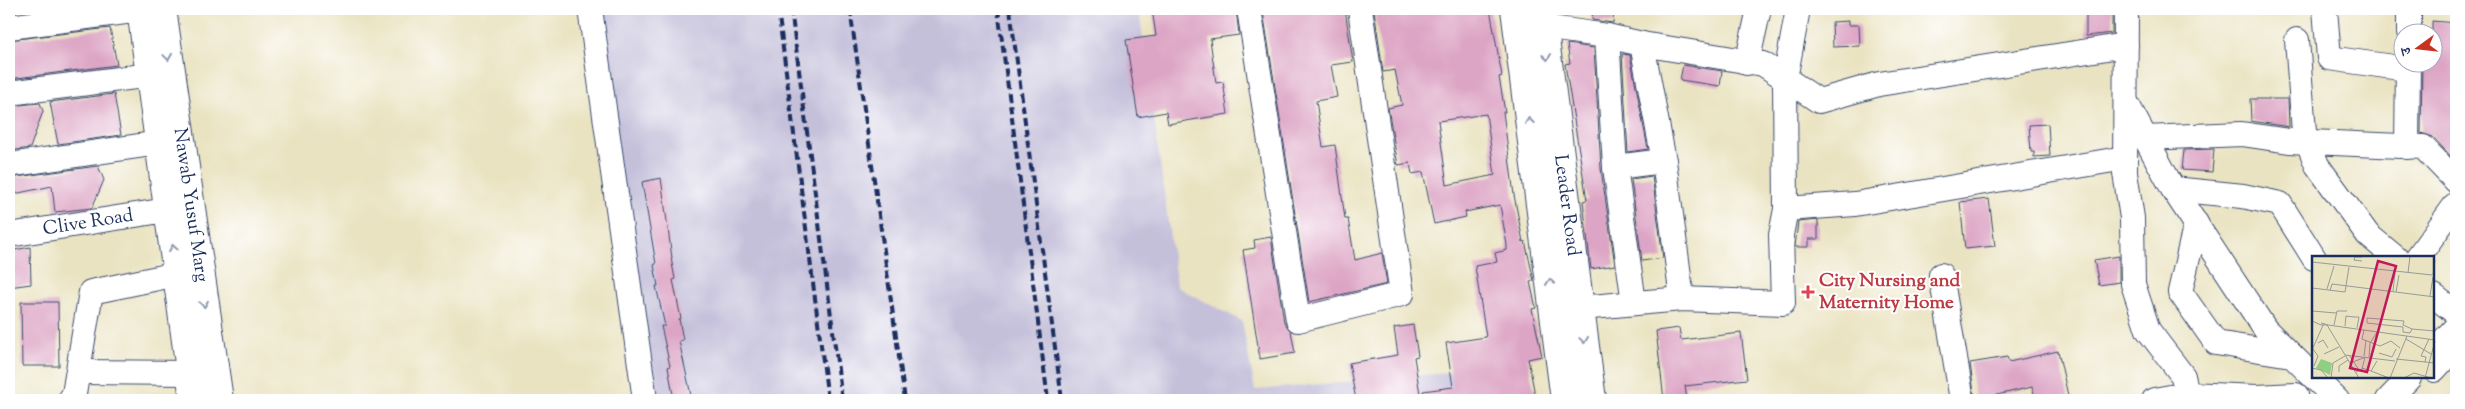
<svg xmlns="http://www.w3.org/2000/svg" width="2465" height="409" font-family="'Sorts Mill Goudy','Noto Serif Devanagari',serif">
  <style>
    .industrial { fill: #c5c0da }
    .building { fill: #dda5c5; fill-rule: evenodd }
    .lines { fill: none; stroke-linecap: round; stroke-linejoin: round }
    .minor-casing { stroke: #3a4a6d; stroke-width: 26 }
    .major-casing { stroke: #3a4a6d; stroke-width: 30 }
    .minor { stroke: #fff; stroke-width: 24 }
    .major { stroke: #fff; stroke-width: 28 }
    .rail { stroke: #1b2f5e; stroke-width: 4; stroke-dasharray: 8 4; stroke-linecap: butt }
    .oneway { stroke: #8d97ae }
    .health-dot { fill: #e0444e; stroke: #fff; stroke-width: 2 }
    .labels { text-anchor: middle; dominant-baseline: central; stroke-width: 4; stroke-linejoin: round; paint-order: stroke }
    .street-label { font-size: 19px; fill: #1b2f5e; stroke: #fff }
    .health-label { font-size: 19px; font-weight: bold; fill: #be3a42; stroke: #fff; text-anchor: start }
    .inset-road { fill: none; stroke: #979b99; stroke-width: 1 }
    .view { fill: #c2185b; fill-opacity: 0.15; stroke: #c2185b; stroke-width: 2.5 }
    .inset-edge { fill: none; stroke: #1b2f5e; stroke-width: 2.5 }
  </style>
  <rect width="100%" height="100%" fill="#fff"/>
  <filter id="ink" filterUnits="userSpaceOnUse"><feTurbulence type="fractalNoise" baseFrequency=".02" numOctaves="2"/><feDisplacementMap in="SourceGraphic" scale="10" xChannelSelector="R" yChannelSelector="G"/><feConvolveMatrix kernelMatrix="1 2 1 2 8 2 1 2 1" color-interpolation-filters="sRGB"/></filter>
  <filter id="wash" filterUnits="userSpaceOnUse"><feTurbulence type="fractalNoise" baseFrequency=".0096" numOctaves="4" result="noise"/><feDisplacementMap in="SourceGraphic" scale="20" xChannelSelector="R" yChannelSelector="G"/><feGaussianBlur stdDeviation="1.12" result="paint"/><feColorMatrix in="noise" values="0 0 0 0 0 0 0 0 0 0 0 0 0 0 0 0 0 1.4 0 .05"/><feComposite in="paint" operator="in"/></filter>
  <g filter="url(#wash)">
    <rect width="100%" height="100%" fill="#eae3c1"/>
    <path class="industrial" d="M591 9H1139L1177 287 1242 321 1255 390 1511 367 1515 400H647Z"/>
    <g id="blocks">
      <g class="building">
        <path d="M1152 9H1236L1239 35 1210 39 1216 83 1223 82 1228 114 1168 124 1166 112 1138 117 1126 40 1156 36Z"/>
        <path d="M1279 9H1345L1353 62 1331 65 1337 97 1316 101 1323 147 1335 145 1345 219H1348L1355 260 1382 253 1387 284 1309 302 1263 11Z"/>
        <path d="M1374 9H1490L1502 76 1499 77 1505 112H1503L1514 195 1523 242 1525 241 1534 281 1530 282 1536 308 1532 309 1542 356 1528 359 1536 400H1424L1423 391 1453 387 1446 343 1486 337 1475 266 1497 262 1495 253 1507 250V245L1500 205 1465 212 1466 217 1434 224 1423 172 1412 174 1410 163 1398 165 1388 108 1402 105 1395 70 1383 72ZM1486 114 1495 175 1447 185 1438 121Z"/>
        <path d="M1593 9H1614L1613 23 1592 20Z"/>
        <path d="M2086 9H2112V33L2086 36Z"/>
        <path d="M1848 21V25H1859L1860 46 1833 47 1832 22Z"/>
        <path d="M2432 21 2456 23V162L2433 137 2421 133 2422 62H2432Z"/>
        <path d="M110 28 117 65 9 79V40Z"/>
        <path d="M1567 44 1594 48 1601 169 1615 265 1591 269 1583 201 1587 200 1565 64 1570 63Z"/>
        <path d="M1622 54 1630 55 1648 149 1628 152Z"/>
        <path d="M1683 65 1722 71 1720 86 1680 80Z"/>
        <path d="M114 94 121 135 58 144 50 102Z"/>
        <path d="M2250 99H2288L2289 127 2251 121Z"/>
        <path d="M40 103 43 111 30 148 9 151V106Z"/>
        <path d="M2048 124 2050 156 2034 157V152H2031L2029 125Z"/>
        <path d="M2214 149 2212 172 2182 170 2184 150Z"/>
        <path d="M98 166 104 180 92 208 55 212 52 186 14 194 11 202 9 201V178Z"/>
        <path d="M1652 176 1663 258 1642 261 1631 179Z"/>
        <path d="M661 178 672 258H671L675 279 673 280 681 319H679L683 340 679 341 692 400H674L668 367 670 366 661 326H665L656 286H658L654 265 656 264 642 182Z"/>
        <path d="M1989 199 1995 246 1965 249 1960 202Z"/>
        <path d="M1818 220V239H1809V247H1795L1798 222Z"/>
        <path d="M1271 237 1284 322 1291 331 1295 353 1260 359 1243 250 1255 248 1254 240Z"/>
        <path d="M30 247 31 284 9 287V251Z"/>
        <path d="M2119 256V282L2099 285 2094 260Z"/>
        <path d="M21 302H58L59 366H22Z"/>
        <path d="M1413 325 1418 356 1414 357 1421 400H1356L1349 363 1398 355 1394 328Z"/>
        <path d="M1679 328 1681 340 1741 333 1747 379 1685 386 1687 400H1664L1656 331Z"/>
        <path d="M2058 351 2069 400H2036L2032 387 1975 400 1970 363 2007 357 2009 362Z"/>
      </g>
    </g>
  </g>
  <g filter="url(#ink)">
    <use href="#blocks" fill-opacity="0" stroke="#3a4a6d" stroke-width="1"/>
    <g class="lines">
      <defs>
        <g id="minor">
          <path d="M590 9 645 400"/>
          <path d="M1249 9 1298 320 1402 294 1360 9"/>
          <path d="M2126 9 2125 173 2132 218 2133 284 2148 330 2183 376 2188 400"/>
          <path d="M2325 9 2329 58 2407 69"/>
          <path d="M2409 9V32"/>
          <path d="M9 27 141 10"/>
          <path d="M1543 27 1607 36 1642 44 1763 64 1819 101 1879 84 2126 45"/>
          <path d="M1607 36 1615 167 1634 303"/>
          <path d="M2297 40 2304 132 2317 165 2368 235 2396 258"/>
          <path d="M1642 44 1664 161 1682 299"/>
          <path d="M1747 63 1759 9"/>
          <path d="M9 93 151 75"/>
          <path d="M2127 104 2173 189 2265 329 2337 400"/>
          <path d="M2145 138 2242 134 2289 141 2423 147 2456 181"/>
          <path d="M2407 147 2408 62"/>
          <path d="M9 165 159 143"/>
          <path d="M1615 167 1664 161"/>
          <path d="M2173 189 2243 196 2280 204 2314 258"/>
          <path d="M1786 209 1855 204 2125 158"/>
          <path d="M2196 223 2180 292 2216 343 2291 355"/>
          <path id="s1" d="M9 235 167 210"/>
          <path d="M2417 258 2456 204"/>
          <path d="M1941 275 1962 400"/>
          <path d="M2434 296 2456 313"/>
          <path d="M1580 308 1682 299 1783 303 1781 235 1786 209 1785 79 1798 9"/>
          <path d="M2434 351 2456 327"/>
          <path d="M2434 370 2456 346"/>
          <path d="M78 372 190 373"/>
          <path d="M70 400 74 394 91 292 177 274"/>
          <path d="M2154 400 2187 394 2257 397 2296 395"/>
          <path d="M2388 400 2409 378"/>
        </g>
        <g id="major">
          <path d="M141 9 194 400"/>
          <path id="s2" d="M162 9 219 400"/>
          <path d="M1515 9 1565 400"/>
          <path id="s3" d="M1541 9 1592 400"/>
        </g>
      </defs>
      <use href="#minor" class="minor-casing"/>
      <use href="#major" class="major-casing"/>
      <use href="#minor" class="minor"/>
      <use href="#major" class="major"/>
      <g class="rail">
        <path d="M778 9 828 400"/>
        <path d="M791 9 842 400"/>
        <path d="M850 9 905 400"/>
        <path d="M998 9 1048 400"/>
        <path d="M1010 9 1062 400"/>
      </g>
    </g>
    <defs><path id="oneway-chevron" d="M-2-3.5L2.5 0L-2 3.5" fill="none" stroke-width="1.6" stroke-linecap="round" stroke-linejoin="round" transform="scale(1.25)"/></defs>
    <g class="oneway">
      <use href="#oneway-chevron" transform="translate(168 57) rotate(82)"/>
      <use href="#oneway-chevron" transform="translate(1547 57) rotate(83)"/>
      <use href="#oneway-chevron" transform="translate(1529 121) rotate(-97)"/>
      <use href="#oneway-chevron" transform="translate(173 248) rotate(-99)"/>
      <use href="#oneway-chevron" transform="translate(1550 282) rotate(-97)"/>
      <use href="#oneway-chevron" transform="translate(204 304) rotate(81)"/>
      <use href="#oneway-chevron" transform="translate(1584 340) rotate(82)"/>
    </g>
  </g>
  <path class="health-dot" d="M1805.5 284.5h5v5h5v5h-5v5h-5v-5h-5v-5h5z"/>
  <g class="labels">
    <g class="street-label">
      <text stroke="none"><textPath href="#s2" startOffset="198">Nawab Yusuf Marg</textPath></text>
      <text stroke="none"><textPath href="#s3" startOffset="198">Leader Road</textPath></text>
      <text stroke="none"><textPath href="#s1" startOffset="80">Clive Road</textPath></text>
    </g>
    <g class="health-label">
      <text x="1819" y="281">City Nursing and<tspan x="1819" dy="22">Maternity Home</tspan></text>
    </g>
  </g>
  <g transform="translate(2312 256)">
    <rect width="122" height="122" fill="#eae3c1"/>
    <path d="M9 103 20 107 18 119 4 112Z" fill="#91ce84"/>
    <path class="inset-road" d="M50 5 42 4 43 1H50M0 6 120 19M96 17 98 0M121 19 123 4M0 32 33 36 37 11M15 33 22 10M18 35 20 28 123 41M81 35 83 17M84 36 87 19M118 40 121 21M0 55 24 57M0 65 9 69H16L9 67M15 69 47 122M16 69 123 84M22 69 25 55H35M33 70 34 60 42 61H47L45 72M100 73 98 77 91 76V71L55 67V62L92 65 91 69 100 73 123 75M52 74 50 83 68 90 79 85 88 92M94 83 119 98M6 87 11 84 16 92M1 93 6 100 2 110M0 94 12 67M67 97 80 101 84 93M12 98 27 91M33 99 83 105M37 99 47 114M52 100 54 84M57 101 58 87 65 76M84 103 123 107M113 106 114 101 109 100 117 83M38 107 54 101M0 112 9 114 16 122M50 112 59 115 65 105M59 115 77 122M27 116V110L36 104M44 116 50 113 53 101M19 122 21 107 33 100M78 122 95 80M92 122 102 117 119 122M113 122 123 85"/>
    <path class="view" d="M66 5 84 10 55 116 38 112Z"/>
    <rect width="122" height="122" class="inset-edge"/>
  </g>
  <rect width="2465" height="409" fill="none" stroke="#fff" stroke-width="30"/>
  <g transform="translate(2418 48) rotate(255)"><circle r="24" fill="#ffffff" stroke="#a4acbf"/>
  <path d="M0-4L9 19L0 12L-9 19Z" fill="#c8321e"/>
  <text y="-8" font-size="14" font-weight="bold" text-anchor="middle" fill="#1b2f5e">उ</text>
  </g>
</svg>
